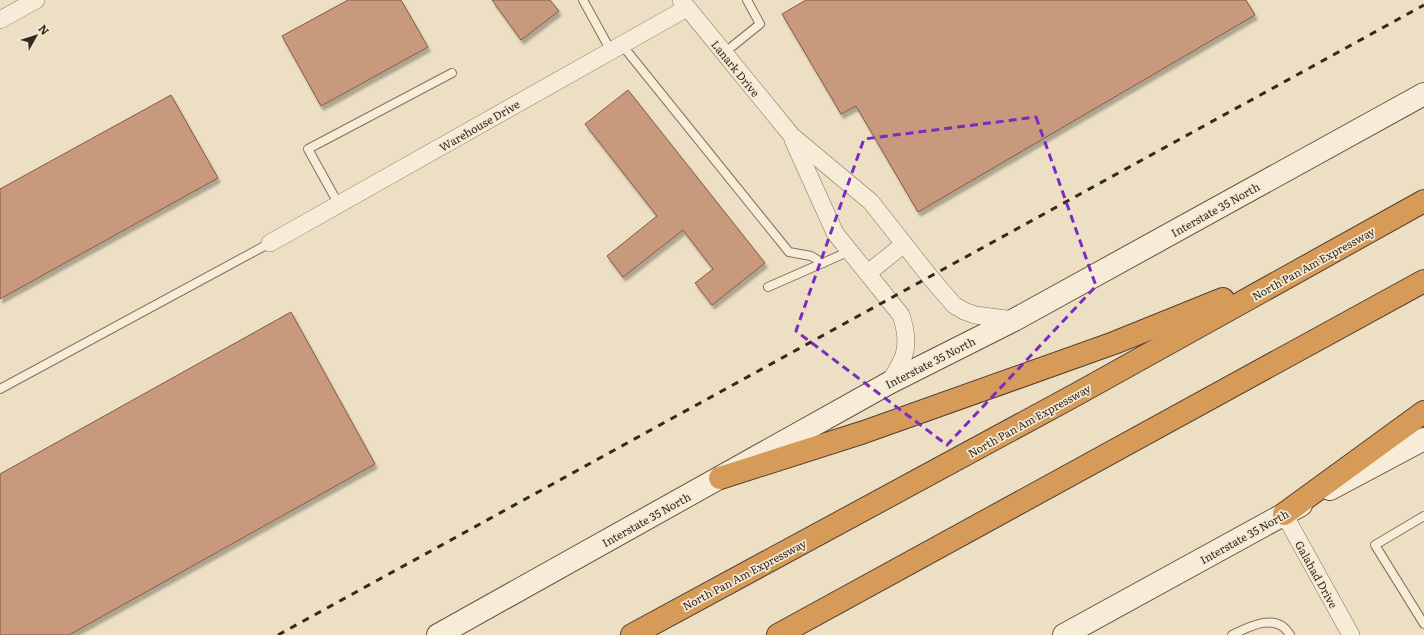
<svg xmlns="http://www.w3.org/2000/svg" width="1424" height="635" font-family="Literata,serif">
  <style>
    .building { fill: #c8997c; stroke: #845a42; filter: url(#shadow) }
    .lines { fill: none; stroke-linecap: round; stroke-linejoin: round }
    .lane-casing { stroke: #86705b; stroke-width: 10 }
    .street-casing { stroke: #86705b; stroke-width: 18 }
    .secondary-casing { stroke: #68523f; stroke-width: 24 }
    .highway-casing { stroke: #543f2f; stroke-width: 24 }
    .lane { stroke: #f7ecd7; stroke-width: 8 }
    .street { stroke: #f7ecd7; stroke-width: 17 }
    .secondary { stroke: #f7ecd7; stroke-width: 22 }
    .highway { stroke: #d79b59; stroke-width: 22 }
    .rail { stroke: #36291f; stroke-width: 3; stroke-dasharray: 7 7; stroke-linecap: butt }
    .marked { fill: none; stroke: #7b2cbf; stroke-width: 3; stroke-dasharray: 8 5; stroke-linejoin: round }
    .labels { text-anchor: middle; dominant-baseline: central; stroke-width: 3.5; stroke-linejoin: round; paint-order: stroke }
    .street-label { font-size: 11px; fill: #36291f; stroke: #f4e9d3 }
  </style>
  <defs>
    <filter id="shadow"><feDropShadow dx="2.5" dy="4.5" stdDeviation="1" flood-color="#0004"/></filter>
  </defs>
  <rect width="100%" height="100%" fill="#ecdfc4"/>
  <g class="building">
    <path d="M348 0H401L428 47 321 106 282 36Z"/>
    <path d="M492 0H550L559 11 521 40Z"/>
    <path d="M806 0H1246L1255 15 918 212 856 106 841 114 782 14Z"/>
    <path d="M628 90 765 263 712 305 695 283 713 269 683 230 623 277 607 256 657 216 585 124Z"/>
    <path d="M171 95 218 178 0 299V189Z"/>
    <path d="M291 312 375 464 69 635H0V474Z"/>
  </g>
  <g class="lines">
    <defs>
      <g id="lane">
        <path d="M583 0 611 51"/>
        <path d="M622 45 789 252 811 256 823 263"/>
        <path d="M724 53 760 24 747 0"/>
        <path d="M339 205 308 149 452 73"/>
        <path d="M768 287 850 251"/>
        <path d="M0 389 270 243"/>
        <path d="M1424 516 1375 545 1424 624"/>
        <path d="M1232 635C1250 626 1277 612 1290 635"/>
      </g>
      <g id="street">
        <path d="M681 0 792 136 871 202 930 277 954 305 964 311 975 315 1014 320"/>
        <path d="M0 20 36 0"/>
        <path d="M793 140 835 233 901 315C905 327 908 342 904 355 901 365 894 374 889 383"/>
        <path d="M270 243 687 8"/>
        <path d="M868 273 904 244"/>
        <path d="M1284 514 1351 635"/>
      </g>
      <g id="secondary">
        <path d="M1330 489 1424 439"/>
        <path d="M438 635 889 383 1014 320 1424 94"/>
        <path d="M1064 635 1301 505"/>
      </g>
      <g id="highway">
        <path d="M720 478 864 432 1114 343 1223 299"/>
        <path d="M1284 514 1424 412"/>
        <path d="M632 635 1077 394 1424 201"/>
        <path d="M778 635 1424 281"/>
      </g>
    </defs>
    <use href="#lane" class="lane-casing"/>
    <use href="#street" class="street-casing"/>
    <use href="#secondary" class="secondary-casing"/>
    <use href="#highway" class="highway-casing"/>
    <use href="#lane" class="lane"/>
    <use href="#street" class="street"/>
    <use href="#secondary" class="secondary"/>
    <use href="#highway" class="highway"/>
    <path class="rail" d="M278 635 1424 5"/>
  </g>
  <path class="marked" d="M1036 117 1096 286 947 445 796 331 864 139Z"/>
  <g class="labels">
    <g class="street-label">
      <text transform="translate(736 68) rotate(51)">Lanark Drive</text>
      <text transform="translate(479 125) rotate(-30)">Warehouse Drive</text>
      <text transform="translate(1215 209) rotate(-29)">Interstate 35 North</text>
      <text transform="translate(1313 263) rotate(-29)">North Pan Am Expressway</text>
      <text transform="translate(930 362) rotate(-27)">Interstate 35 North</text>
      <text transform="translate(1029 420) rotate(-29)">North Pan Am Expressway</text>
      <text transform="translate(646 519) rotate(-29)">Interstate 35 North</text>
      <text transform="translate(1244 536) rotate(-29)">Interstate 35 North</text>
      <text transform="translate(744 574) rotate(-28)">North Pan Am Expressway</text>
      <text transform="translate(1317 574) rotate(61)">Galahad Drive</text>
    </g>
  </g>
  <g transform="translate(36 36) rotate(51)" stroke="#f4e9d3" stroke-width="3" paint-order="stroke">
  <path d="M0-3L7 15L0 10L-7 15Z" fill="#36291f"/>
  <text y="-6" font-size="11" font-weight="bold" text-anchor="middle" fill="#36291f">N</text>
  </g>
</svg>
